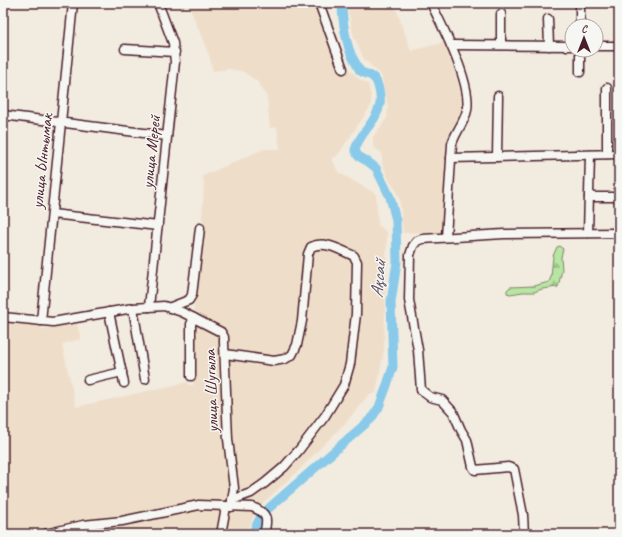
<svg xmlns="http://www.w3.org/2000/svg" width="622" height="537" font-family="Caveat,sans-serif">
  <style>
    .built { fill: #eedec9 }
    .forest { fill: url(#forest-firs); stroke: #808267 }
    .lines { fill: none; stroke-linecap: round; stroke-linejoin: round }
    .river { stroke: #89caea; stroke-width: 9 }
    .minor-casing { stroke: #4a1f2b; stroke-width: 11 }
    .minor { stroke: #f6f6f2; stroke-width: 8 }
    .labels { text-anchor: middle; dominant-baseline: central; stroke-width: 3; stroke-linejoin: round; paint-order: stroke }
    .street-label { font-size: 17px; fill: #4a1f2b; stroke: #f6f6f2 }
    .water-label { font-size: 18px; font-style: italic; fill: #5d5264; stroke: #f6f6f2 }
  </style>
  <defs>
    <pattern id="forest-firs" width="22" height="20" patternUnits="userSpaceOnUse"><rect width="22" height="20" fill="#b7e5a3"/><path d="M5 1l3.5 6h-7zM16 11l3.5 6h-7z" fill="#9fc48c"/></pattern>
  </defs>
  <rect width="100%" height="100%" fill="#f2ebdf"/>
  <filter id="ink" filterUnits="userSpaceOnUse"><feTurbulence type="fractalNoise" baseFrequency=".025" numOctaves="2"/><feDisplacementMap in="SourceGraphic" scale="8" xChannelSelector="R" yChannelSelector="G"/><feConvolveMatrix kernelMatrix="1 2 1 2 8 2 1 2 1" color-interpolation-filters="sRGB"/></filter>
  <g filter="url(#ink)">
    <g class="built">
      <path d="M188 3H313L338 70 347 67 359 79 368 84 371 96V106L337 156 332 158 338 172 376 194 378 225 387 232 384 350 376 393 369 394 348 420 298 471 263 503 254 516 246 534H3V321L39 325 42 329 77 324 81 339 62 344 76 407 188 382 189 385H193L195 325 193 314 204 226 202 218 204 186 203 176 264 149H280L277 127 270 128 267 97 257 81 242 71 229 69 213 71 209 55Z"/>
      <path d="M348 3H394L411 51 445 42 463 99 462 114 449 140 443 232 403 233 400 200 395 188 389 180 382 164V153L373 147V137L387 118 388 107 381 75 364 59 354 37 348 10Z"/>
    </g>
    <path class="forest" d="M559 246 563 249 561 257 562 270 558 287 542 289 534 292H523L510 294 507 293V290L510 287 534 286 549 282 551 277 553 256 557 247Z"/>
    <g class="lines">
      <path class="river" d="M252 534 260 518 269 508 371 419 379 407 386 388 393 367 391 302 397 262 396 220 390 197 376 168 367 161 358 156 355 150C359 133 377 122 380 104 381 98 379 83 374 78 370 74 364 74 360 71 358 68 356 63 354 60 346 47 342 18 342 3"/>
      <defs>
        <g id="minor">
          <path d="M319 3 343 69"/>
          <path d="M431 3C443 28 472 83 467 110 465 122 455 132 452 144L446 237"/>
          <path d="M580 3V26"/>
          <path d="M548 19 549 46"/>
          <path d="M451 45 572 46"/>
          <path d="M501 45V14"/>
          <path d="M596 46H619"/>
          <path d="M125 49 175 52"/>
          <path d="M580 72V50"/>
          <path d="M607 88V154"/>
          <path d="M3 115 167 136"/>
          <path d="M497 157 498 96"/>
          <path d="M451 158 619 154"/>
          <path d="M589 197H619"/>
          <path d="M52 214 158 226"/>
          <path d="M588 233 590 155"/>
          <path d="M149 307 175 62 173 43 158 3"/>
          <path d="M171 307 189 300 192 295 200 228"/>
          <path d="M133 308 145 379"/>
          <path d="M109 312 124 383"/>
          <path d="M3 317 53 322 133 308 164 306 182 312 221 332 224 337V343L228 439 234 488 231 507"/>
          <path d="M41 321 73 3"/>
          <path d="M225 354 274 361 285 359 292 355 297 345 302 321 308 254 311 247C324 240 341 250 354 256L357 262 356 314 350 364 344 385 325 416 299 450 284 467 265 483 251 493 232 500"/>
          <path d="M191 376V324L194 318"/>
          <path d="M88 380 122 372"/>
          <path d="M45 534 83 525 122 521 199 505 252 507C268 513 268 519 264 534"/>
          <path d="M221 534 226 507"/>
          <path d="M524 534 523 515 514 469 508 467 475 470 473 467 467 440 461 430 453 412 442 400 430 397 421 390 418 350 409 300 410 255 413 246 417 241 422 239 504 234 619 233"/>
        </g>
      </defs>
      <use href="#minor" class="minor-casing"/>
      <use href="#minor" class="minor"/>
    </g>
  </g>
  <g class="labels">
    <g class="street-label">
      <text transform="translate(151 152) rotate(-84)">улица Мерей</text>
      <text transform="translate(42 161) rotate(-84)">улица Ынтымак</text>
      <text transform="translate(211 391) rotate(-92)">улица Шугыла</text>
    </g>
    <g class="water-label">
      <text transform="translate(378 279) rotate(-85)">Ақсай</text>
    </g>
  </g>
  <rect width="622" height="537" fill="none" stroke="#f6f6f2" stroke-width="16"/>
  <rect x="8" y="8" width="606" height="521" fill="none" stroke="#4a1f2b" stroke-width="1.5" filter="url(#ink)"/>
  <g transform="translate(584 38)"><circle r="19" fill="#f6f6f2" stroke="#b1a0a2"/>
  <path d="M0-3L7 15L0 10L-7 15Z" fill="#4a1f2b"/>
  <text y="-6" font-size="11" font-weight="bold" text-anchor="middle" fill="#4a1f2b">С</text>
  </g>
</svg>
